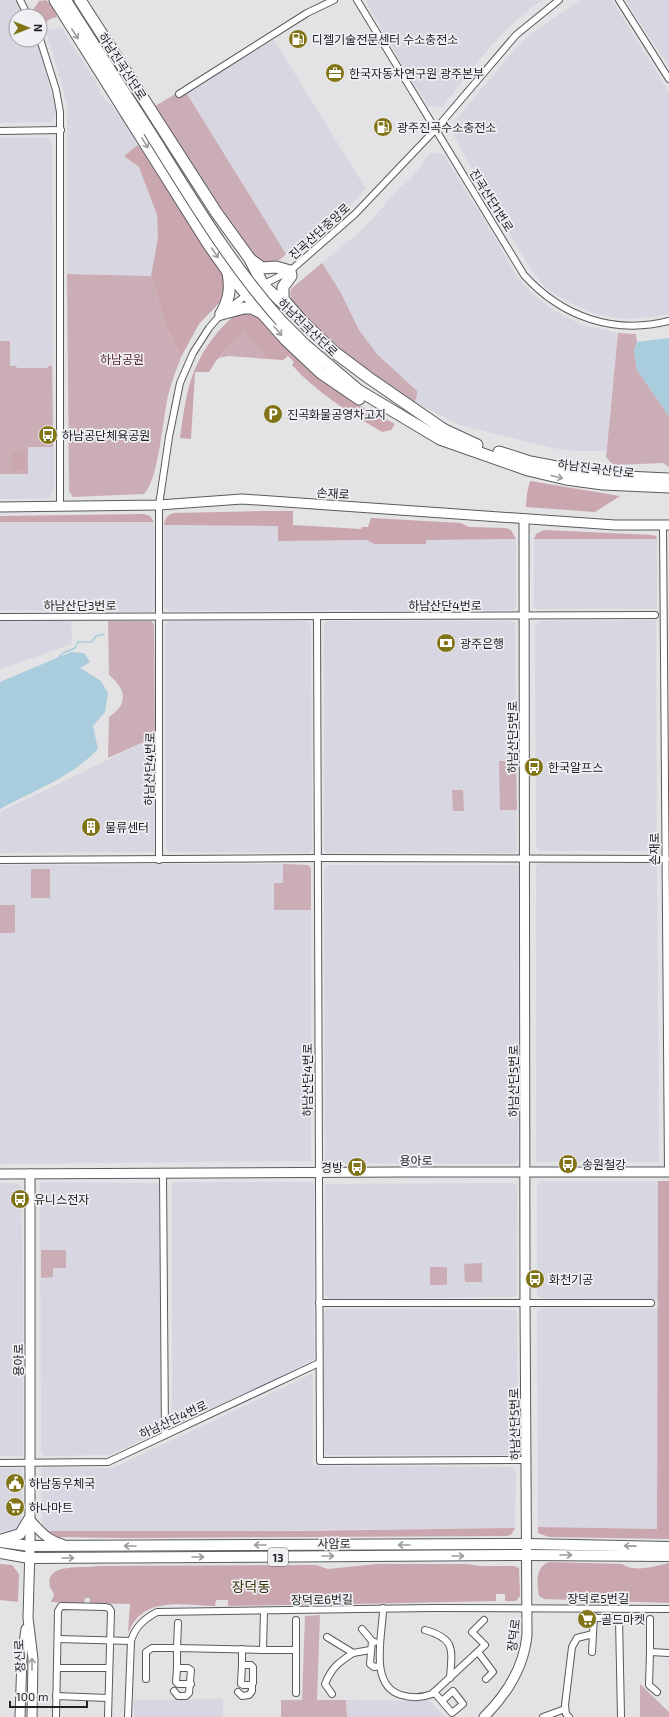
<svg xmlns="http://www.w3.org/2000/svg" width="669" height="1717" font-family="'Exo 2','Noto Sans KR',sans-serif">
  <style>
    .built { fill: #d8d6e1 }
    .green { fill: #cbaeb5 }
    .forest { fill: #caa6af }
    .water { fill: #aacddd }
    .lines { fill: none; stroke-linecap: round; stroke-linejoin: round }
    .stream { stroke: #aacddd; stroke-width: 1.5 }
    .street-casing { stroke: #5b5b5e; stroke-width: 8 }
    .secondary-casing { stroke: #5b5b5e; stroke-width: 11 }
    .primary-casing { stroke: #5b5b5e; stroke-width: 12 }
    .highway-casing { stroke: #5b5b5e; stroke-width: 13 }
    .street { stroke: #fff; stroke-width: 6 }
    .secondary { stroke: #fff; stroke-width: 9 }
    .primary { stroke: #fff; stroke-width: 10 }
    .highway { stroke: #fff; stroke-width: 11 }
    .highway-bridge-casing { stroke: #5b5b5e; stroke-width: 13; stroke-linecap: butt }
    .highway-bridge { stroke: #fff; stroke-width: 11 }
    .oneway { stroke: #9c9c9c }
    .labels { text-anchor: middle; dominant-baseline: central; stroke-width: 3.5; stroke-linejoin: round; paint-order: stroke }
    .shield { fill: #f0eff3; stroke: #606061; stroke-width: 1 }
    .shield-label { font-size: 11px; font-weight: bold; fill: #222223 }
    .poi-label { font-size: 12px; fill: #222223; stroke: #f0eff3; text-anchor: start }
    .street-label { font-size: 12px; fill: #222223; stroke: #f0eff3 }
    .park-label { font-size: 12px; fill: #592838; stroke: #f0eff3 }
    .quarter-label { font-size: 14px; fill: #393307; stroke: #f0eff3 }
  </style>
  <rect width="100%" height="100%" fill="#e3e2e5"/>
  <g class="built">
    <path d="M0 0H16L24 16H16V40H35L38 44 57 114 51 122 0 123Z"/>
    <path d="M367 0H543L531 8 509 27 483 55 442 107 428 106 407 73 366 2Z"/>
    <path d="M580 0H612L669 92V314L660 316 629 319 612 317 596 314 566 301 546 288 535 275 503 225 497 210 474 173 453 134 452 127 456 120 502 64 525 39 539 28Z"/>
    <path d="M626 0H669V67L643 28Z"/>
    <path d="M59 28 62 29 95 80 101 95 120 115 138 145 124 156 139 167 157 215 158 238 151 276 67 274V103L46 31Z"/>
    <path d="M274 40 366 189 326 230 301 249 286 254 186 92Z"/>
    <path d="M0 138H48L52 143 54 487 50 497 46 499H0Z"/>
    <path d="M430 153 443 154 489 228 517 277 534 295 551 309 582 325 618 333 606 451H577L552 448 459 425 415 402 417 391 377 354 359 330 341 293 322 263 356 235 374 217 400 187 411 179Z"/>
    <path d="M0 522H154L155 608 151 612 0 610Z"/>
    <path d="M164 525 278 526V541L367 540 374 544H426V540L516 539V607L513 610 169 611 164 607Z"/>
    <path d="M534 539H657V609H537L534 607Z"/>
    <path d="M0 620H71L72 644 0 669Z"/>
    <path d="M656 620 657 851H539L536 847 535 626 540 621Z"/>
    <path d="M169 621H306L309 623 311 628 312 849 309 853 170 852 166 847 165 625Z"/>
    <path d="M327 621H512L515 623 517 850 514 853H327L324 849V624Z"/>
    <path d="M155 737 154 852 0 853V812Z"/>
    <path d="M657 862 659 1162H538L536 1160V867L539 863Z"/>
    <path d="M283 864 308 865 311 868V1161L0 1164V865Z"/>
    <path d="M329 865H518V1161L515 1164 328 1163 325 1161 324 869Z"/>
    <path d="M541 1181H658V1299L541 1298 537 1295V1186Z"/>
    <path d="M42 1182 157 1183 159 1185 162 1431 109 1455 44 1456 41 1453 40 1185Z"/>
    <path d="M174 1182H310L314 1185V1359L251 1391 176 1425 173 1423 172 1420V1184Z"/>
    <path d="M0 1183H18L21 1187 23 1301V1456H0Z"/>
    <path d="M513 1183 517 1186V1293L514 1297 329 1299 325 1295V1187L327 1184Z"/>
    <path d="M541 1308 658 1309 657 1529 538 1527 537 1312Z"/>
    <path d="M327 1309 515 1310 517 1312 518 1451 515 1455H327L324 1451V1312Z"/>
    <path d="M312 1374 313 1376V1466L512 1467 516 1471 515 1528 120 1532 47 1531 42 1525 41 1469 43 1467 113 1468Z"/>
    <path d="M0 1468H20L22 1470 21 1524 18 1527 5 1533 0 1532Z"/>
    <path d="M223 1699V1717H134V1700Z"/>
    <path d="M346 1700 430 1701 445 1717H347Z"/>
  </g>
  <g class="green">
    <path d="M184 89 286 254C278 263 271 264 259 263L228 224 155 106Z"/>
    <path d="M322 263 341 293 359 330 377 354 417 391V396L414 404 352 361 317 329 292 303 290 293 292 288Z"/>
    <path d="M67 274 151 276 165 324 181 357C177 369 172 380 169 392 163 414 159 481 144 494L73 497 69 491Z"/>
    <path d="M244 328 268 359 228 356 219 358Z"/>
    <path d="M618 333 636 334 637 342 634 350 637 370 669 416V467L663 463 615 465 611 463 606 457Z"/>
    <path d="M0 341H10V366H16L17 368H48V366H52L53 447H28V474H0Z"/>
    <path d="M108 621H151L154 624 155 737 108 758 109 717C129 704 126 689 109 675Z"/>
    <path d="M499 761H516L517 810H500Z"/>
    <path d="M452 790H463L464 811H453Z"/>
    <path d="M283 864 308 865 311 868V910H274V883H283Z"/>
    <rect x="31" y="869" width="19" height="29"/>
    <rect x="0" y="905" width="15" height="28"/>
    <path d="M41 1250H66V1268H53V1277L41 1278Z"/>
    <path d="M482 1263V1282H465L464 1264Z"/>
    <rect x="430" y="1267" width="17" height="18"/>
    <path d="M320 1615 317 1700H346L347 1717H281V1700H302L305 1616Z"/>
    <path d="M640 1684 669 1712V1717H640Z"/>
  </g>
  <g class="forest">
    <path d="M46 0 52 6 57 17 50 19 41 26 40 16H36L33 10 39 1Z"/>
    <path d="M138 145 227 282 223 299 199 324 181 357 165 324 151 276 158 238 157 215 139 167 124 156Z"/>
    <path d="M242 311 253 313 298 356 332 386 359 405 395 424 391 430 382 432C350 413 317 393 292 365L294 362 288 356 283 360 268 359 244 329 216 361 209 372H195L191 439 180 438C186 396 189 367 217 333 225 324 232 316 242 311Z"/>
    <path d="M25 451V470H12V452Z"/>
    <path d="M530 481 620 496 595 512 526 507 527 493Z"/>
    <path d="M269 511H293V525L361 529 362 527H368L371 518 461 523 469 527 506 528 511 530 516 539 426 540V544H374L367 540 278 541V526L164 525C165 518 167 515 174 513Z"/>
    <path d="M144 514 150 516 154 522H0V516Z"/>
    <path d="M544 530 652 535 656 536 657 539H534L536 534Z"/>
    <path d="M658 1181H669V1539L549 1537 538 1533V1527L657 1529Z"/>
    <path d="M515 1528 511 1535 506 1536 122 1538 58 1537 47 1531H300Z"/>
    <path d="M549 1562 622 1564C635 1573 655 1566 669 1563V1603L544 1599 539 1596C537 1583 535 1567 549 1562Z"/>
    <path d="M0 1564 12 1565 19 1574 18 1602 0 1600Z"/>
    <path d="M377 1564H467L480 1566H514L519 1568 520 1596 516 1601H505V1594H496V1601L353 1604 352 1598H341V1604L228 1606V1600H216L215 1606C183 1605 141 1595 128 1634L130 1604 90 1603V1598H85L84 1603 51 1602 54 1595C54 1592 51 1590 50 1587 44 1562 82 1569 98 1566L316 1565 328 1569Z"/>
  </g>
  <g class="water">
    <path d="M669 338V416L637 370 634 350 637 342Z"/>
    <path d="M71 652 84 653 90 662 80 668 101 681 108 693 105 712 93 726 98 749C72 777 33 791 0 809V682Z"/>
  </g>
  <g class="lines">
    <path class="stream" d="M58 658 63 653 75 648 78 642H92L96 636 104 634"/>
    <defs>
      <g id="street">
        <path d="M20 0 28 16"/>
        <path d="M357 0 524 275C562 317 614 335 669 321"/>
        <path d="M619 0 669 79"/>
        <path d="M40 39 56 90 60 112V507"/>
        <path d="M179 94 307 13 334 0"/>
        <path d="M0 131 61 130"/>
        <path d="M262 285 290 271 355 214 435 130 516 35 559 0"/>
        <path d="M663 526 668 1172"/>
        <path d="M317 616 320 1461 527 1460"/>
        <path d="M0 617 655 615"/>
        <path d="M0 860 318 858 666 859"/>
        <path d="M159 860V505L169 437 180 383 193 353 209 328 221 314 248 294"/>
        <path d="M163 1173 165 1435"/>
        <path d="M319 1303H651"/>
        <path d="M0 1463 108 1462 319 1363"/>
        <path d="M383 1608C383 1634 368 1685 401 1695 411 1698 422 1698 432 1694L485 1645 472 1632 484 1620"/>
        <path d="M264 1611 263 1650H296V1620"/>
        <path d="M594 1618H619L621 1717"/>
        <path d="M650 1619V1652L669 1653"/>
        <path d="M362 1629 372 1641 375 1642"/>
        <path d="M425 1630C456 1639 452 1649 450 1678"/>
        <path d="M327 1637 353 1653 370 1650"/>
        <path d="M58 1639 131 1641"/>
        <path d="M372 1641 370 1664 374 1667 380 1666"/>
        <path d="M296 1650V1693"/>
        <path d="M478 1652 493 1672 486 1679"/>
        <path d="M592 1652 594 1616"/>
        <path d="M650 1652 649 1685 657 1692"/>
        <path d="M242 1665 241 1684 243 1685H250L253 1683V1667L251 1665H242V1649"/>
        <path d="M57 1668H109"/>
        <path d="M177 1668 176 1682 178 1684H191"/>
        <path d="M146 1679V1652L152 1648H177L178 1623"/>
        <path d="M174 1691 178 1696H186L189 1693 191 1670 188 1668H177V1648L263 1650"/>
        <path d="M238 1692 242 1696 249 1695 252 1691V1685"/>
        <path d="M434 1692 452 1713 463 1704 453 1691 442 1701"/>
        <path d="M332 1694 325 1684C332 1667 338 1663 353 1653"/>
        <path d="M56 1696 108 1698"/>
        <path d="M56 1717 58 1611 61 1606H63L105 1607 109 1608 111 1611 108 1717"/>
        <path d="M128 1717 131 1641C135 1627 144 1619 157 1612L432 1608 669 1609"/>
        <path d="M543 1717 565 1709"/>
        <path d="M569 1717 566 1714 565 1705 572 1647 577 1638 593 1634"/>
      </g>
      <g id="secondary">
        <path d="M0 507 159 505 242 499 615 525H669"/>
        <path d="M0 1174 401 1172H669"/>
        <path d="M30 1174V1546L28 1618 33 1659 32 1717"/>
        <path d="M29 1519C41 1532 46 1539 62 1544"/>
        <path d="M20 1717 22 1658 26 1629"/>
        <path d="M484 1717C507 1694 524 1667 527 1635L525 1303 524 519"/>
      </g>
      <g id="primary">
        <path d="M0 1540 20 1534 29 1519"/>
        <path d="M0 1542 30 1546 527 1544 669 1547"/>
        <path d="M0 1553 29 1558 527 1555 669 1556"/>
      </g>
      <g id="highway">
        <path d="M55 0 209 245 228 272 262 313"/>
        <path d="M65 0 149 131"/>
        <path d="M80 0 216 212 250 259 262 268 276 267 290 271 291 276 283 287V299L302 321 333 351 369 378 443 429"/>
        <path d="M251 261 263 285 285 305"/>
        <path d="M221 314 244 308H252L262 313 286 340 321 373 359 399"/>
        <path d="M221 314C229 300 231 289 228 273"/>
        <path d="M281 321 305 345 358 390 440 439 528 470 566 479 603 484 669 487"/>
        <path d="M436 426 477 445"/>
        <path d="M499 452 530 462 604 476 669 479"/>
      </g>
    </defs>
    <use href="#street" class="street-casing"/>
    <use href="#secondary" class="secondary-casing"/>
    <use href="#primary" class="primary-casing"/>
    <use href="#highway" class="highway-casing"/>
    <use href="#street" class="street"/>
    <use href="#secondary" class="secondary"/>
    <use href="#primary" class="primary"/>
    <use href="#highway" class="highway"/>
    <defs>
      <path id="highway-bridge" d="M149 131C190 196 229 263 281 321"/>
    </defs>
    <use href="#highway-bridge" class="highway-bridge-casing"/>
    <use href="#highway-bridge" class="highway-bridge"/>
  </g>
  <defs><path id="oneway-shaft" d="M-6 0H5M1.5-3L5.5 0L1.5 3" fill="none" stroke-width="1.6" stroke-linecap="round" stroke-linejoin="round"/></defs>
  <g class="oneway">
    <use href="#oneway-shaft" transform="translate(75 34) rotate(58)"/>
    <use href="#oneway-shaft" transform="translate(145 143) rotate(58)"/>
    <use href="#oneway-shaft" transform="translate(215 253) rotate(56)"/>
    <use href="#oneway-shaft" transform="translate(278 331) rotate(49)"/>
    <use href="#oneway-shaft" transform="translate(557 477) rotate(14)"/>
    <use href="#oneway-shaft" transform="translate(260 1545) rotate(180)"/>
    <use href="#oneway-shaft" transform="translate(404 1545) rotate(180)"/>
    <use href="#oneway-shaft" transform="translate(130 1546) rotate(180)"/>
    <use href="#oneway-shaft" transform="translate(630 1546) rotate(-179)"/>
    <use href="#oneway-shaft" transform="translate(566 1555)"/>
    <use href="#oneway-shaft" transform="translate(328 1556)"/>
    <use href="#oneway-shaft" transform="translate(458 1556)"/>
    <use href="#oneway-shaft" transform="translate(198 1557)"/>
    <use href="#oneway-shaft" transform="translate(68 1558)"/>
    <use href="#oneway-shaft" transform="translate(32 1664) rotate(-90)"/>
  </g>
  <defs>
    <symbol id="fuel-disc" viewBox="-11 -11 22 22"><circle r="9.5" fill="#817417" stroke="#f0eff3"/><path d="M-5.5-6h7V0h2V4h1.3V-2.5L3-4.5l.8-.8L6-3V5H2.5V1h-1V6h-7ZM-4.2-4.7v3.2H.2V-4.7Z" fill="#fff"/></symbol>
    <symbol id="office-disc" viewBox="-11 -11 22 22"><circle r="9.5" fill="#817417" stroke="#f0eff3"/><path d="M-6-3h4V-5.5h4V-3h4V5H-6ZM-1-4.5V-3h2v-1.5ZM-6 0V1H6V0Z" fill="#fff"/></symbol>
    <symbol id="parking-disc" viewBox="-11 -11 22 22"><circle r="9.5" fill="#817417" stroke="#f0eff3"/><path d="M-3.5-5.5H1a3.5 3.5 0 0 1 0 7H-1V5.5H-3.5ZM-1-3.4V-.6H.8a1.4 1.4 0 0 0 0-2.8Z" fill="#fff"/></symbol>
    <symbol id="bus-disc" viewBox="-11 -11 22 22"><circle r="9.5" fill="#817417" stroke="#f0eff3"/><path d="M-5-6H5V4H4V6H2V4H-2V6H-4V4H-5ZM-3.5-4V0h7V-4ZM-3.5 1.2v1.5H-2V1.2ZM2 1.2v1.5H3.5V1.2Z" fill="#fff"/></symbol>
    <symbol id="bank-disc" viewBox="-11 -11 22 22"><circle r="9.5" fill="#817417" stroke="#f0eff3"/><path d="M-6-4H6V4H-6ZM0-2.3a2.3 2.3 0 1 0 0 4.6a2.3 2.3 0 1 0 0-4.6Z" fill="#fff"/></symbol>
    <symbol id="building-disc" viewBox="-11 -11 22 22"><circle r="9.5" fill="#817417" stroke="#f0eff3"/><path d="M-4-6H4V6H1V3H-1V6H-4ZM-2.5-4.3h1.7v1.8h-1.7ZM.8-4.3h1.7v1.8H.8ZM-2.5-1h1.7V.8h-1.7ZM.8-1h1.7V.8H.8Z" fill="#fff"/></symbol>
    <symbol id="civic-disc" viewBox="-11 -11 22 22"><circle r="9.5" fill="#817417" stroke="#f0eff3"/><path d="M-.6-6.5H3V-4.5H.6V-3L4-1V1h2V6H-6V1h2V-1L-.6-3ZM-1.2 2.5V6h2.4V2.5Z" fill="#fff"/></symbol>
    <symbol id="supermarket-disc" viewBox="-11 -11 22 22"><circle r="9.5" fill="#817417" stroke="#f0eff3"/><path d="M-6-5.5h2.5l.6 2H6L4.5 2H-2.5L-4.4-4H-6ZM-1.5 3.2a1.3 1.3 0 1 0 .1 0ZM3 3.2a1.3 1.3 0 1 0 .1 0Z" fill="#fff"/></symbol>
  </defs>
  <g fill-rule="evenodd">
    <use href="#fuel-disc" x="287" y="28" width="22" height="22"/>
    <use href="#office-disc" x="324" y="62" width="22" height="22"/>
    <use href="#fuel-disc" x="372" y="116" width="22" height="22"/>
    <use href="#parking-disc" x="262" y="403" width="22" height="22"/>
    <use href="#bus-disc" x="37" y="424" width="22" height="22"/>
    <use href="#bank-disc" x="435" y="632" width="22" height="22"/>
    <use href="#bus-disc" x="523" y="756" width="22" height="22"/>
    <use href="#building-disc" x="80" y="816" width="22" height="22"/>
    <use href="#bus-disc" x="557" y="1153" width="22" height="22"/>
    <use href="#bus-disc" x="346" y="1156" width="22" height="22"/>
    <use href="#bus-disc" x="9" y="1188" width="22" height="22"/>
    <use href="#bus-disc" x="524" y="1268" width="22" height="22"/>
    <use href="#civic-disc" x="4" y="1472" width="22" height="22"/>
    <use href="#supermarket-disc" x="4" y="1496" width="22" height="22"/>
    <use href="#supermarket-disc" x="576" y="1608" width="22" height="22"/>
  </g>
  <g class="labels">
    <rect class="shield" x="268" y="1548" width="20" height="18" rx="3"/>
    <g class="shield-label">
      <text x="278" y="1557">13</text>
    </g>
    <g class="poi-label">
      <text x="312" y="39">디젤기술전문센터 수소충전소</text>
      <text x="349" y="73">한국자동차연구원 광주본부</text>
      <text x="397" y="127">광주진곡수소충전소</text>
      <text x="287" y="414">진곡화물공영차고지</text>
      <text x="62" y="435">하남공단체육공원</text>
      <text x="460" y="643">광주은행</text>
      <text x="548" y="767">한국알프스</text>
      <text x="105" y="827">물류센터</text>
      <text x="582" y="1164">송원철강</text>
      <text x="343" y="1167" text-anchor="end">경방</text>
      <text x="34" y="1199">유니스전자</text>
      <text x="549" y="1279">화천기공</text>
      <text x="29" y="1483">하남동우체국</text>
      <text x="29" y="1507">하나마트</text>
      <text x="601" y="1619">골드마켓</text>
    </g>
    <g class="street-label">
      <text transform="translate(123 66) rotate(57)">하남진곡산단로</text>
      <text transform="translate(492 200) rotate(58)">진곡산단1번로</text>
      <text transform="translate(319 231) rotate(-42)">진곡산단중앙로</text>
      <text transform="translate(308 327) rotate(44)">하남진곡산단로</text>
      <text transform="translate(596 468) rotate(7)">하남진곡산단로</text>
      <text transform="translate(333 493) rotate(4)">손재로</text>
      <text x="80" y="605">하남산단3번로</text>
      <text x="445" y="605">하남산단4번로</text>
      <text transform="translate(512 737) rotate(-90)">하남산단5번로</text>
      <text transform="translate(149 769) rotate(-89)">하남산단4번로</text>
      <text transform="translate(654 849) rotate(-90)">손재로</text>
      <text transform="translate(307 1080) rotate(-90)">하남산단4번로</text>
      <text transform="translate(513 1081) rotate(-90)">하남산단5번로</text>
      <text x="416" y="1160">용아로</text>
      <text transform="translate(18 1360) rotate(-90)">용아로</text>
      <text transform="translate(173 1419) rotate(-25)">하남산단4번로</text>
      <text transform="translate(514 1424) rotate(-91)">하남산단5번로</text>
      <text x="334" y="1543">사암로</text>
      <text x="598" y="1598">장덕로5번길</text>
      <text transform="translate(322 1599) rotate(-1)">장덕로6번길</text>
      <text transform="translate(513 1635) rotate(-83)">장덕로</text>
      <text transform="translate(19 1656) rotate(-93)">장신로</text>
    </g>
    <g class="park-label">
      <text x="122" y="359">하남공원</text>
    </g>
    <g class="quarter-label">
      <text x="251" y="1586">장덕동</text>
    </g>
  </g>
  <g transform="translate(28 28) rotate(90)"><circle r="19" fill="#f0eff3" stroke="#9e9da0"/>
  <path d="M0-3L7 15L0 10L-7 15Z" fill="#817417"/>
  <text y="-6" font-size="11" font-weight="bold" text-anchor="middle" fill="#222223">N</text>
  </g>
  <path d="M10 1701v6h77v-6" fill="none" stroke="#222223" stroke-width="2"/>
  <text x="16" y="1701" font-size="12" fill="#222223" stroke="#f0eff3" stroke-width="3" paint-order="stroke">100 m</text>
</svg>
